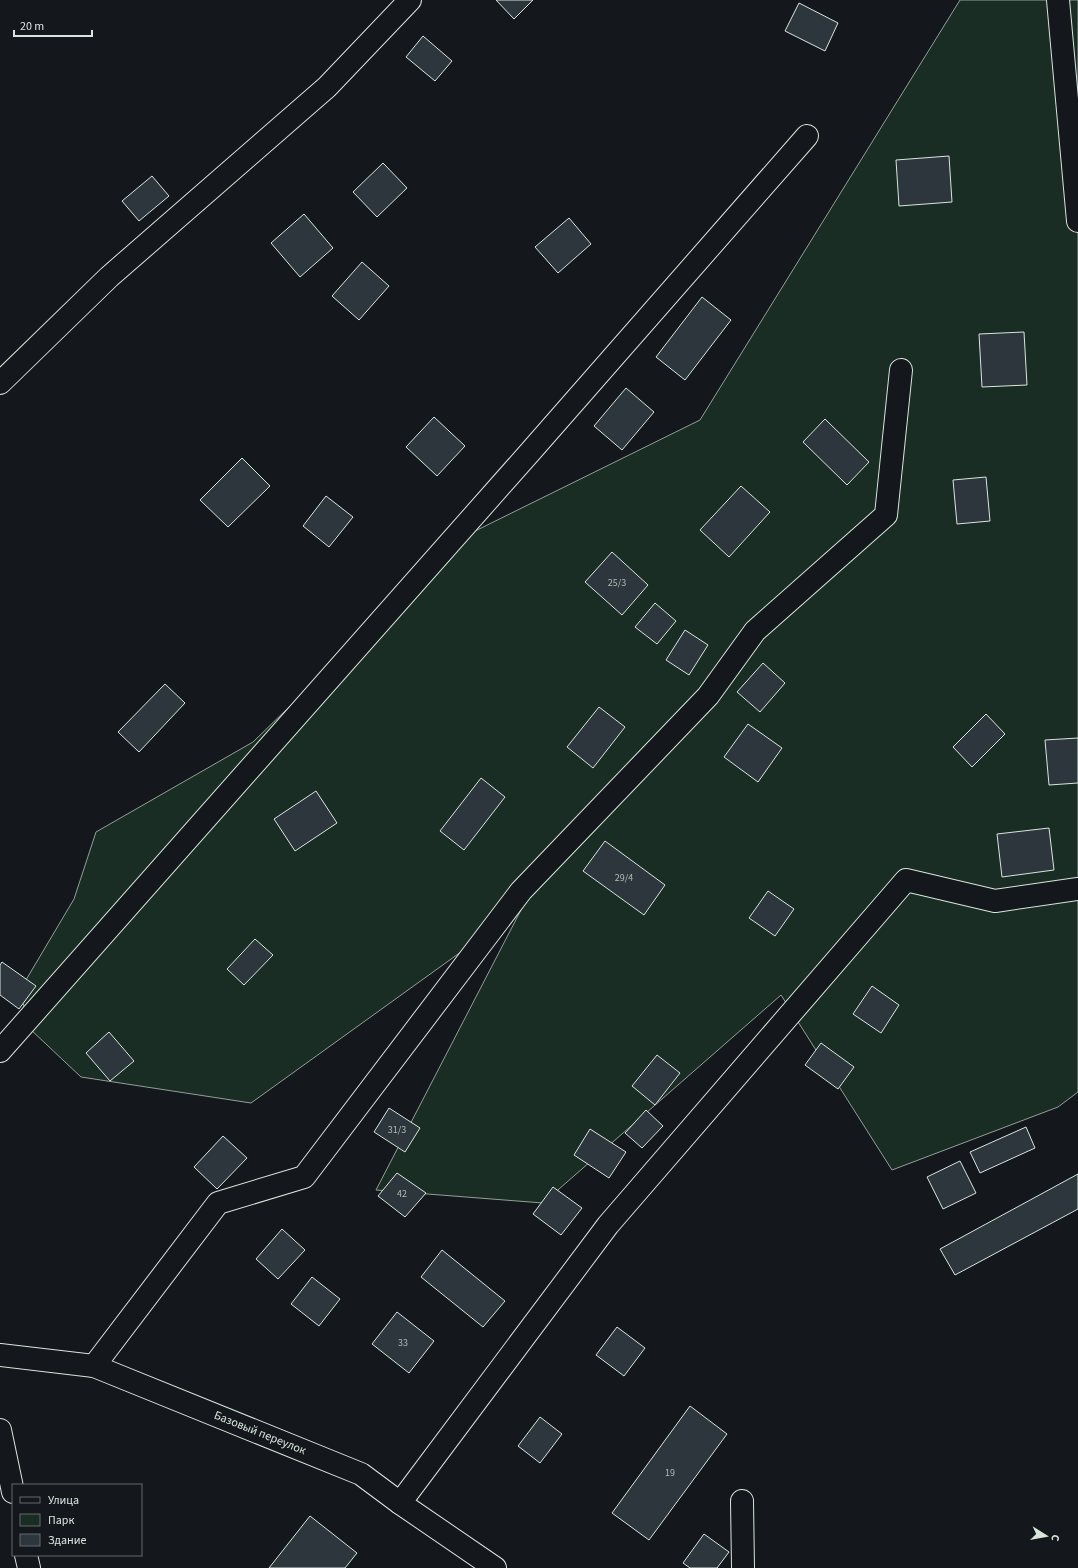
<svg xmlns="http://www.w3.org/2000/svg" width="1078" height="1568" font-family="'Source Sans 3',sans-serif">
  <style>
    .green { fill: #1a2d24; stroke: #939e99 }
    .building { fill: #2c363c; stroke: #d8e6dc }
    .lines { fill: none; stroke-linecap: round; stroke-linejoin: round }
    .minor-casing { stroke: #d8e6dc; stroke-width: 24 }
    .minor { stroke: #14181c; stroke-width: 22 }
    .labels { text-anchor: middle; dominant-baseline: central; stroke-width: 3; stroke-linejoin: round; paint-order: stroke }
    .number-label { font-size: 10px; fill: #adbab4 }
    .street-label { font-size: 12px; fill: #d8e6dc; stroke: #14181c }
  </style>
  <rect width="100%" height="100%" fill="#14181c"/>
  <path class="green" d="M960 0H1078V1092L1058 1107 892 1170 781 995 543 1203 376 1190 522 908 251 1103 81 1077 29 1028 20 990 74 899 96 832 253 742 465 536 700 420Z"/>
  <g class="building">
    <path d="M496 0H533L514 19Z"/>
    <path d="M799 3 838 23 825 51 785 31Z"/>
    <path d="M423 36 452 61 435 81 406 57Z"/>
    <path d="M949 156 952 202 899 206 896 160Z"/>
    <path d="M383 163 407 188 377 217 353 192Z"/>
    <path d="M152 176 169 196 139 221 122 201Z"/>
    <path d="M304 214 333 248 300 277 271 243Z"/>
    <path d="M569 218 591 244 558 273 535 247Z"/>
    <path d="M362 262 389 286 359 320 332 296Z"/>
    <path d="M702 297 731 320 685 380 656 357Z"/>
    <path d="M1024 332 1027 385 982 387 979 334Z"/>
    <path d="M626 388 654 412 622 450 594 426Z"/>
    <path d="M434 417 465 446 437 476 406 447Z"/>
    <path d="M825 419 869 462 847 485 803 442Z"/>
    <path d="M242 458 270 486 228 527 200 500Z"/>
    <path d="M986 477 990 521 957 524 953 480Z"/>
    <path d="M741 486 770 512 729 557 700 530Z"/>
    <path d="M326 496 353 517 329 547 303 526Z"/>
    <path d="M612 552 648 585 622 615 585 582Z"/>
    <path d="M655 603 676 621 657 644 635 627Z"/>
    <path d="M685 630 708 645 689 675 666 660Z"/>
    <path d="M763 663 785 683 760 712 737 692Z"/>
    <path d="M165 684 185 703 139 752 118 732Z"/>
    <path d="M599 707 625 727 593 768 567 747Z"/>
    <path d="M986 714 1005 734 972 767 953 747Z"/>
    <path d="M748 724 782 748 758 782 724 757Z"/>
    <path d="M1078 738V783L1049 785 1045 740Z"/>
    <path d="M481 778 505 797 464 850 440 831Z"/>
    <path d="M316 791 337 823 295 851 274 819Z"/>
    <path d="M1049 828 1054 870 1002 877 997 834Z"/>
    <path d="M605 841 665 885 644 915 583 871Z"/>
    <path d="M768 891 794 909 775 936 749 918Z"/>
    <path d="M255 939 273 955 244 985 227 969Z"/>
    <path d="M2 962 36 986 19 1009 0 995V965Z"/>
    <path d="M872 986 899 1005 881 1033 853 1014Z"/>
    <path d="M109 1032 134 1061 110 1081 86 1053Z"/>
    <path d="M821 1043 854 1067 838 1089 805 1065Z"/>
    <path d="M657 1055 680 1073 655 1105 632 1086Z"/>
    <path d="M389 1108 420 1128 405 1152 374 1132Z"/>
    <path d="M646 1110 663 1126 642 1148 625 1133Z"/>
    <path d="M1026 1127 1035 1148 980 1173 970 1152Z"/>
    <path d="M590 1129 626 1152 609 1178 574 1155Z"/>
    <path d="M223 1136 247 1158 217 1189 194 1167Z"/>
    <path d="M960 1161 976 1193 943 1209 927 1177Z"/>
    <path d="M397 1173 426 1193 405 1217 378 1196Z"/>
    <path d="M1078 1174V1209L955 1275 940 1249Z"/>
    <path d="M553 1187 582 1208 561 1235 533 1214Z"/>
    <path d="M282 1229 305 1250 278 1279 256 1259Z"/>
    <path d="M442 1250 505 1301 483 1327 421 1277Z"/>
    <path d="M312 1277 340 1299 319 1326 291 1304Z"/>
    <path d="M397 1312 434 1341 409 1373 372 1344Z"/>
    <path d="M617 1327 645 1348 624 1376 596 1355Z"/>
    <path d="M690 1406 727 1434 649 1540 612 1513Z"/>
    <path d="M540 1417 562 1434 540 1463 518 1446Z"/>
    <path d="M310 1516 357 1553 345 1568H269Z"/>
    <path d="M704 1534 729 1552 717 1568H690L683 1563Z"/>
  </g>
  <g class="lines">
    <defs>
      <g id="minor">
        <path d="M1058 0 1078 221"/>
        <path d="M0 383 109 277 327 87 410 0"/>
        <path d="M0 1051 531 451 807 136"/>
        <path d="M0 1355 94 1366 361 1474 400 1503 495 1568"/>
        <path d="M94 1366 218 1203 304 1177 521 891 708 696 755 631 886 515 901 370"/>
        <path d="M0 1430 13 1492"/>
        <path d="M742 1501 743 1568"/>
        <path d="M400 1503 608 1225 906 880 995 901 1078 889"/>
        <path d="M26 1555 29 1568"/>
      </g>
    </defs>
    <use href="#minor" class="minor-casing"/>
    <use href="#minor" class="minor"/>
  </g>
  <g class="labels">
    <g class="number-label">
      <text x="617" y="583">25/3</text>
      <text x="624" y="878">29/4</text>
      <text x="397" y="1130">31/3</text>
      <text x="402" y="1194">42</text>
      <text x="403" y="1343">33</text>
      <text x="670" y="1473">19</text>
    </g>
    <g class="street-label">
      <text transform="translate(260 1433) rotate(22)">Базовый переулок</text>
    </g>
  </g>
  <rect x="12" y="1484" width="130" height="72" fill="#14181c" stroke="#626a69"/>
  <rect x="20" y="1497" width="20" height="6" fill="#14181c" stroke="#626a69"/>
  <text x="48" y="1504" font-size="12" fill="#d8e6dc">Улица</text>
  <rect x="20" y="1514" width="20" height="12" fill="#1a2d24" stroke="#626a69"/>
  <text x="48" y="1524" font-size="12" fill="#d8e6dc">Парк</text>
  <rect x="20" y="1534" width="20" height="12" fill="#2c363c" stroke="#626a69"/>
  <text x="48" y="1544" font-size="12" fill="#d8e6dc">Здание</text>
  <g transform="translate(1046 1536) rotate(101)" stroke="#14181c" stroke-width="3" paint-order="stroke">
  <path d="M0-3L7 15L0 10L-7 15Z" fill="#d8e6dc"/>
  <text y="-6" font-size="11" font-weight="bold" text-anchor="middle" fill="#d8e6dc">С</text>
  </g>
  <path d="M14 30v6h78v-6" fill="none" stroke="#d8e6dc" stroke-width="2"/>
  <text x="20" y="30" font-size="12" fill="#d8e6dc" stroke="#14181c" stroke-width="3" paint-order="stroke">20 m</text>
</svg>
